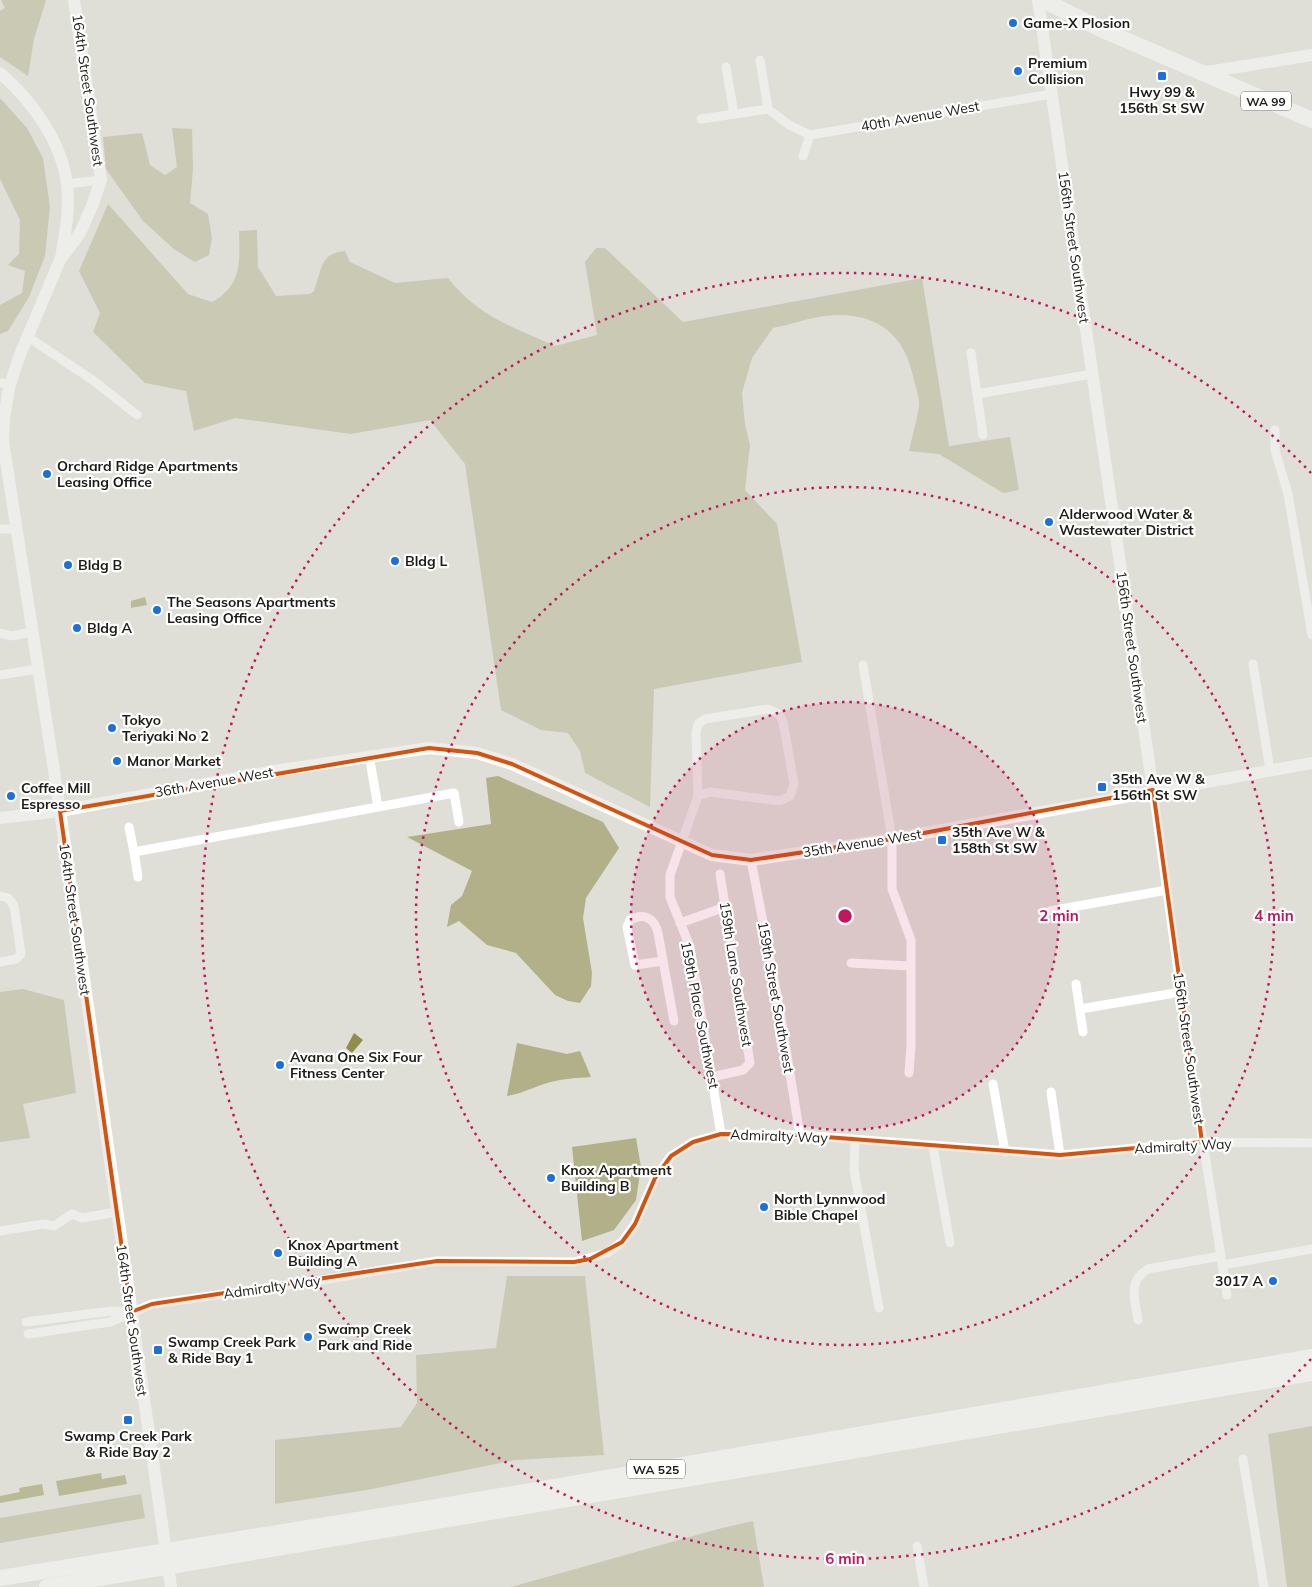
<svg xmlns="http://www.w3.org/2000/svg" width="1312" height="1587" font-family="Mulish,sans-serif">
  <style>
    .green { fill: #b1b088 }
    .water { fill: #908e4a }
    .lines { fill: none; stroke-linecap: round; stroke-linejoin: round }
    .street { stroke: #fff; stroke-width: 9 }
    .secondary { stroke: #fff; stroke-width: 12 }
    .highway { stroke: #fff; stroke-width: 16 }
    .marked { fill: none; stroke: #d4530e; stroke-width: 4; stroke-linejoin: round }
    .ring { fill: none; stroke: #c2185b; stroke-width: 2.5; stroke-dasharray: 2.5 5 }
    .poi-dot { fill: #1d70da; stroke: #fffffe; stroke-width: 2 }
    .labels { text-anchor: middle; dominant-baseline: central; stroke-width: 4.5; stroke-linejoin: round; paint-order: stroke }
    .shield { fill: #fffffe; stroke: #61615f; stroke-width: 1 }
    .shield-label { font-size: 12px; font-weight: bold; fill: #1d1d1b }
    .poi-label { font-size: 14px; font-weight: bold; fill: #1d1d1b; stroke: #fffffe; text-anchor: start }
    .street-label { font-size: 14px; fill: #1d1d1b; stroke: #fffffe }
    .centre { fill: #c2185b; stroke: #fffffe; stroke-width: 2.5 }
    .ring-label { font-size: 15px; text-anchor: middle; font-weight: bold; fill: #c2185b; stroke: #fffffe; stroke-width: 4.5; stroke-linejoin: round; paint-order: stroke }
  </style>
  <rect width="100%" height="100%" fill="#dfdfd8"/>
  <g class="green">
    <path d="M1 0H46L34 39 28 76 0 57V11L5 8Z"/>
    <path d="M0 98 27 128 43 158 50 207 45 256 29 297 8 331 0 334V305L22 293 25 271 8 265 19 254 20 220 0 179Z"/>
    <path d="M172 128 192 129 193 169 190 203 208 214 212 238 209 255 195 262 175 250 143 221 106 169 103 137 142 133 150 165 165 175 177 167Z"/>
    <path d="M108 204 188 294 212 302C242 286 240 261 239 231L257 230 258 267 276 296 310 294 314 291C322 269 320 253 345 251L350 262 395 283 448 278C478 316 512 327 555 346L597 335 585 262 596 248H605L683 322 922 278 949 446 1010 437 1019 490 1003 493 939 454 909 451C912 436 917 421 919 406 920 398 916 388 914 380 905 337 882 315 837 315 816 315 794 324 773 328L752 358 742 393 745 424 750 445 745 490 777 524 802 662 654 689 650 807 585 773 580 751 568 733 541 730 501 710 465 464 430 420 351 434 235 418 194 431 186 391 145 383 93 332 100 313 79 271Z"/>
    <path d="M498 776 603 822 619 848 586 898 583 918 592 973 591 986 580 1003 568 1001 555 995 516 953 487 945 459 921 447 927 451 905 462 896 472 871 407 837 491 824 486 778Z"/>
    <path d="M23 989 64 1000 76 1093 23 1104 30 1138 0 1142V992Z"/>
    <path d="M517 1043 567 1054 580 1051 591 1077C575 1078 559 1079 544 1084 532 1088 520 1094 507 1096Z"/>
    <path d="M636 1138 641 1167 636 1200 614 1230 582 1241 572 1147Z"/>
    <path d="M507 1276H585L604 1455 515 1460 367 1490 275 1504V1440L401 1427 417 1403 416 1355 496 1348Z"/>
    <path d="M1312 1426V1587H1287L1268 1434Z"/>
    <path d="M141 1494 145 1518 0 1543V1518Z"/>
    <path d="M753 1521 764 1587H511L718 1529Z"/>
  </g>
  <g class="water">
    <path d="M145 597 147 605 131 608V601Z"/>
    <path d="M354 1033 363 1040 352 1053 346 1048Z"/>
    <path d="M101 1473 102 1479 125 1475 127 1484 59 1496 56 1481Z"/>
    <path d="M42 1484 44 1495 0 1503V1496L20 1492 19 1488Z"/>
  </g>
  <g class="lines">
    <g class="street">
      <path d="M760 60 768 109"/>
      <path d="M726 67 734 114"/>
      <path d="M701 119 768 109 789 125 810 135"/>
      <path d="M803 156 810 135 1052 94"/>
      <path d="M67 184 101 180"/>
      <path d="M28 337 94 381 137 415"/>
      <path d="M971 353 983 435"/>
      <path d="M0 383H10"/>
      <path d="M977 394 1092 374"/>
      <path d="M1275 430V450L1288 494 1312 635"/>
      <path d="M0 529H16"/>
      <path d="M0 633 12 636 31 632"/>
      <path d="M1253 664 1270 770"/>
      <path d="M863 665 892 839V889L911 940V1045L909 1073"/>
      <path d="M0 675 37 669"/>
      <path d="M1153 790 1192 1072 1227 1295"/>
      <path d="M698 796 710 792 780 801 790 796 794 784 783 722 779 714 768 709 705 719 698 724 696 733 698 796 670 875V897L690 947 721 1134"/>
      <path d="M378 807 454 793 459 822"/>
      <path d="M129 827 134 852"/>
      <path d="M751 860 778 1000 800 1135"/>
      <path d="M138 877 134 852 378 807 369 755"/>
      <path d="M0 896 8 898 14 906 21 954 16 959 0 962"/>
      <path d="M1050 911 1167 890"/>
      <path d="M680 923 725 907"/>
      <path d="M663 961 635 965 627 927 630 920C644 912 655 919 658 933L674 1021"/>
      <path d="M851 963 910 966"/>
      <path d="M1076 984 1083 1032"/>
      <path d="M1080 1009 1181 992"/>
      <path d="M712 1077 743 1070 750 1063 720 874"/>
      <path d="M993 1084 1005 1152"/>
      <path d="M1051 1092 1060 1155"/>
      <path d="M855 1140 854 1170 879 1308"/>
      <path d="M933 1147 950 1243"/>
      <path d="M0 1231 43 1224 54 1226 72 1214 82 1218 117 1212"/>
      <path d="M1222 1265 1312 1249"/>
      <path d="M1138 1320C1135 1299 1127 1282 1148 1269L1221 1256"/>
      <path d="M26 1322 111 1311 129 1312"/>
      <path d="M28 1334 110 1322 152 1304 304 1283 437 1261 574 1262 607 1253 622 1242 635 1224 655 1178 671 1156 693 1142 721 1134 800 1135 1060 1155 1202 1142 1312 1143"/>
      <path d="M1243 1459 1264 1587"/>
      <path d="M917 1546 924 1587"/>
    </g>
    <g class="secondary">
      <path d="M74 0 101 180 92 206 80 233 60 260 19 357 9 388 4 418 3 441 57 790 171 1587"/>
      <path d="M1038 0 1153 790"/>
      <path d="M0 73C32 100 62 143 67 184 70 209 65 234 61 258"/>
      <path d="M1201 73 1312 55"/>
      <path d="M0 818 60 811 274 771 429 748 477 753 512 764 712 855 751 860 892 839 1312 763"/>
    </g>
    <g class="highway">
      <path d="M1043 0 1105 31 1312 120"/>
      <path d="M0 1578 425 1509 1312 1357"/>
      <path d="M47 1587 1312 1373"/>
    </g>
  </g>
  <path d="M0 0H1312V1587H0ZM429 748 477 753 512 764 712 855 751 860 892 839 1153 790 1202 1142 1060 1155 800 1135 721 1134 693 1142 671 1156 655 1178 635 1224 622 1242 590 1259 574 1262 437 1261 152 1304 131 1312 60 811Z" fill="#dfdfd8" fill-opacity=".55" fill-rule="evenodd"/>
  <path class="marked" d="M429 748 477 753 512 764 712 855 751 860 892 839 1153 790 1202 1142 1060 1155 800 1135 721 1134 693 1142 671 1156 655 1178 635 1224 622 1242 590 1259 574 1262 437 1261 152 1304 131 1312 60 811Z"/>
  <circle cx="845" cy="916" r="214" fill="#c2185b" fill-opacity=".12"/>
  <g class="ring">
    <circle cx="845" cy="916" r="214"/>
    <circle cx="845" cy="916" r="429"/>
    <path d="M1311 1359A643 643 0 1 1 1311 473"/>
  </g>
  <g class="poi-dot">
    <circle cx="1013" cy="23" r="5"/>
    <circle cx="1018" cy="71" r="5"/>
    <rect x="1157" y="71" width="10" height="10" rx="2.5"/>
    <circle cx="47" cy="474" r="5"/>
    <circle cx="1049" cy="522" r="5"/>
    <circle cx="395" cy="561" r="5"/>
    <circle cx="68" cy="565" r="5"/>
    <circle cx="157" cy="610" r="5"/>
    <circle cx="77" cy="628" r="5"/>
    <circle cx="112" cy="728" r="5"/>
    <circle cx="117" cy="761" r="5"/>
    <rect x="1097" y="782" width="10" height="10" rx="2.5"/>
    <circle cx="11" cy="796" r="5"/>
    <rect x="937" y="835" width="10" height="10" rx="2.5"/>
    <circle cx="280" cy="1065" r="5"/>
    <circle cx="551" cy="1178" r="5"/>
    <circle cx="764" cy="1207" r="5"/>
    <circle cx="278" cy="1253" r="5"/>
    <circle cx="1273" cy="1281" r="5"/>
    <circle cx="308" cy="1337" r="5"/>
    <rect x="153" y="1345" width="10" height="10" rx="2.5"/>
    <rect x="123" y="1415" width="10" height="10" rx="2.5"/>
  </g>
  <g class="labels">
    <g class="shield">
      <rect x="1241" y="91.5" width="50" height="19" rx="4"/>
      <rect x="627" y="1459.5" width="58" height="19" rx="4"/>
    </g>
    <g class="shield-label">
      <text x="1266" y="101">WA 99</text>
      <text x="656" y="1469">WA 525</text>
    </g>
    <g class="poi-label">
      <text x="1023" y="23">Game-X Plosion</text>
      <text x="1028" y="63">Premium<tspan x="1028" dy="16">Collision</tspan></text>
      <text x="1162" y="92" text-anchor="middle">Hwy 99 &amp;<tspan x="1162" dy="16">156th St SW</tspan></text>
      <text x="57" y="466">Orchard Ridge Apartments<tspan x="57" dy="16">Leasing Office</tspan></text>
      <text x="1059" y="514">Alderwood Water &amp;<tspan x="1059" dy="16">Wastewater District</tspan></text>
      <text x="405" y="561">Bldg L</text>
      <text x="78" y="565">Bldg B</text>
      <text x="167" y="602">The Seasons Apartments<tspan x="167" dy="16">Leasing Office</tspan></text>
      <text x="87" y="628">Bldg A</text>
      <text x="122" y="720">Tokyo<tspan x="122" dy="16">Teriyaki No 2</tspan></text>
      <text x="127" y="761">Manor Market</text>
      <text x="1112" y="779">35th Ave W &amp;<tspan x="1112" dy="16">156th St SW</tspan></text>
      <text x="21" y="788">Coffee Mill<tspan x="21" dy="16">Espresso</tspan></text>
      <text x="952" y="832">35th Ave W &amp;<tspan x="952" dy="16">158th St SW</tspan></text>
      <text x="290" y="1057">Avana One Six Four<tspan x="290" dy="16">Fitness Center</tspan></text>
      <text x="561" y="1170">Knox Apartment<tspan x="561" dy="16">Building B</tspan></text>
      <text x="774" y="1199">North Lynnwood<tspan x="774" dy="16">Bible Chapel</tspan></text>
      <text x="288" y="1245">Knox Apartment<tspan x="288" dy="16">Building A</tspan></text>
      <text x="1263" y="1281" text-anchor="end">3017 A</text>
      <text x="318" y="1329">Swamp Creek<tspan x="318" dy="16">Park and Ride</tspan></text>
      <text x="168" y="1342">Swamp Creek Park<tspan x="168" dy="16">&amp; Ride Bay 1</tspan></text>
      <text x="128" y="1436" text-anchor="middle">Swamp Creek Park<tspan x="128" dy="16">&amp; Ride Bay 2</tspan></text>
    </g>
    <g class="street-label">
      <text transform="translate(88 90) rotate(82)">164th Street Southwest</text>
      <text transform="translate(920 116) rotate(-10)">40th Avenue West</text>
      <text transform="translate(1074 247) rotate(82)">156th Street Southwest</text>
      <text transform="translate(1132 647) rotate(82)">156th Street Southwest</text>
      <text transform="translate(214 782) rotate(-10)">36th Avenue West</text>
      <text transform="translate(862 843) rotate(-9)">35th Avenue West</text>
      <text transform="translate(75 919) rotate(82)">164th Street Southwest</text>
      <text transform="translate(736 974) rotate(81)">159th Lane Southwest</text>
      <text transform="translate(776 997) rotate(80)">159th Street Southwest</text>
      <text transform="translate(700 1015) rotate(79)">159th Place Southwest</text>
      <text transform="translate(1189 1048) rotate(82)">156th Street Southwest</text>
      <text transform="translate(779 1136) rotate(2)">Admiralty Way</text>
      <text transform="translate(1183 1146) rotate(-3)">Admiralty Way</text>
      <text transform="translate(272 1287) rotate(-8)">Admiralty Way</text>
      <text transform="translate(132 1320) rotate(82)">164th Street Southwest</text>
    </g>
  </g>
  <circle cx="845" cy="916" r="8" class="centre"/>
  <g class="ring-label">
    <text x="1059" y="921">2 min</text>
    <text x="1274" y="921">4 min</text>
    <text x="845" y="1564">6 min</text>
  </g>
</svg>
